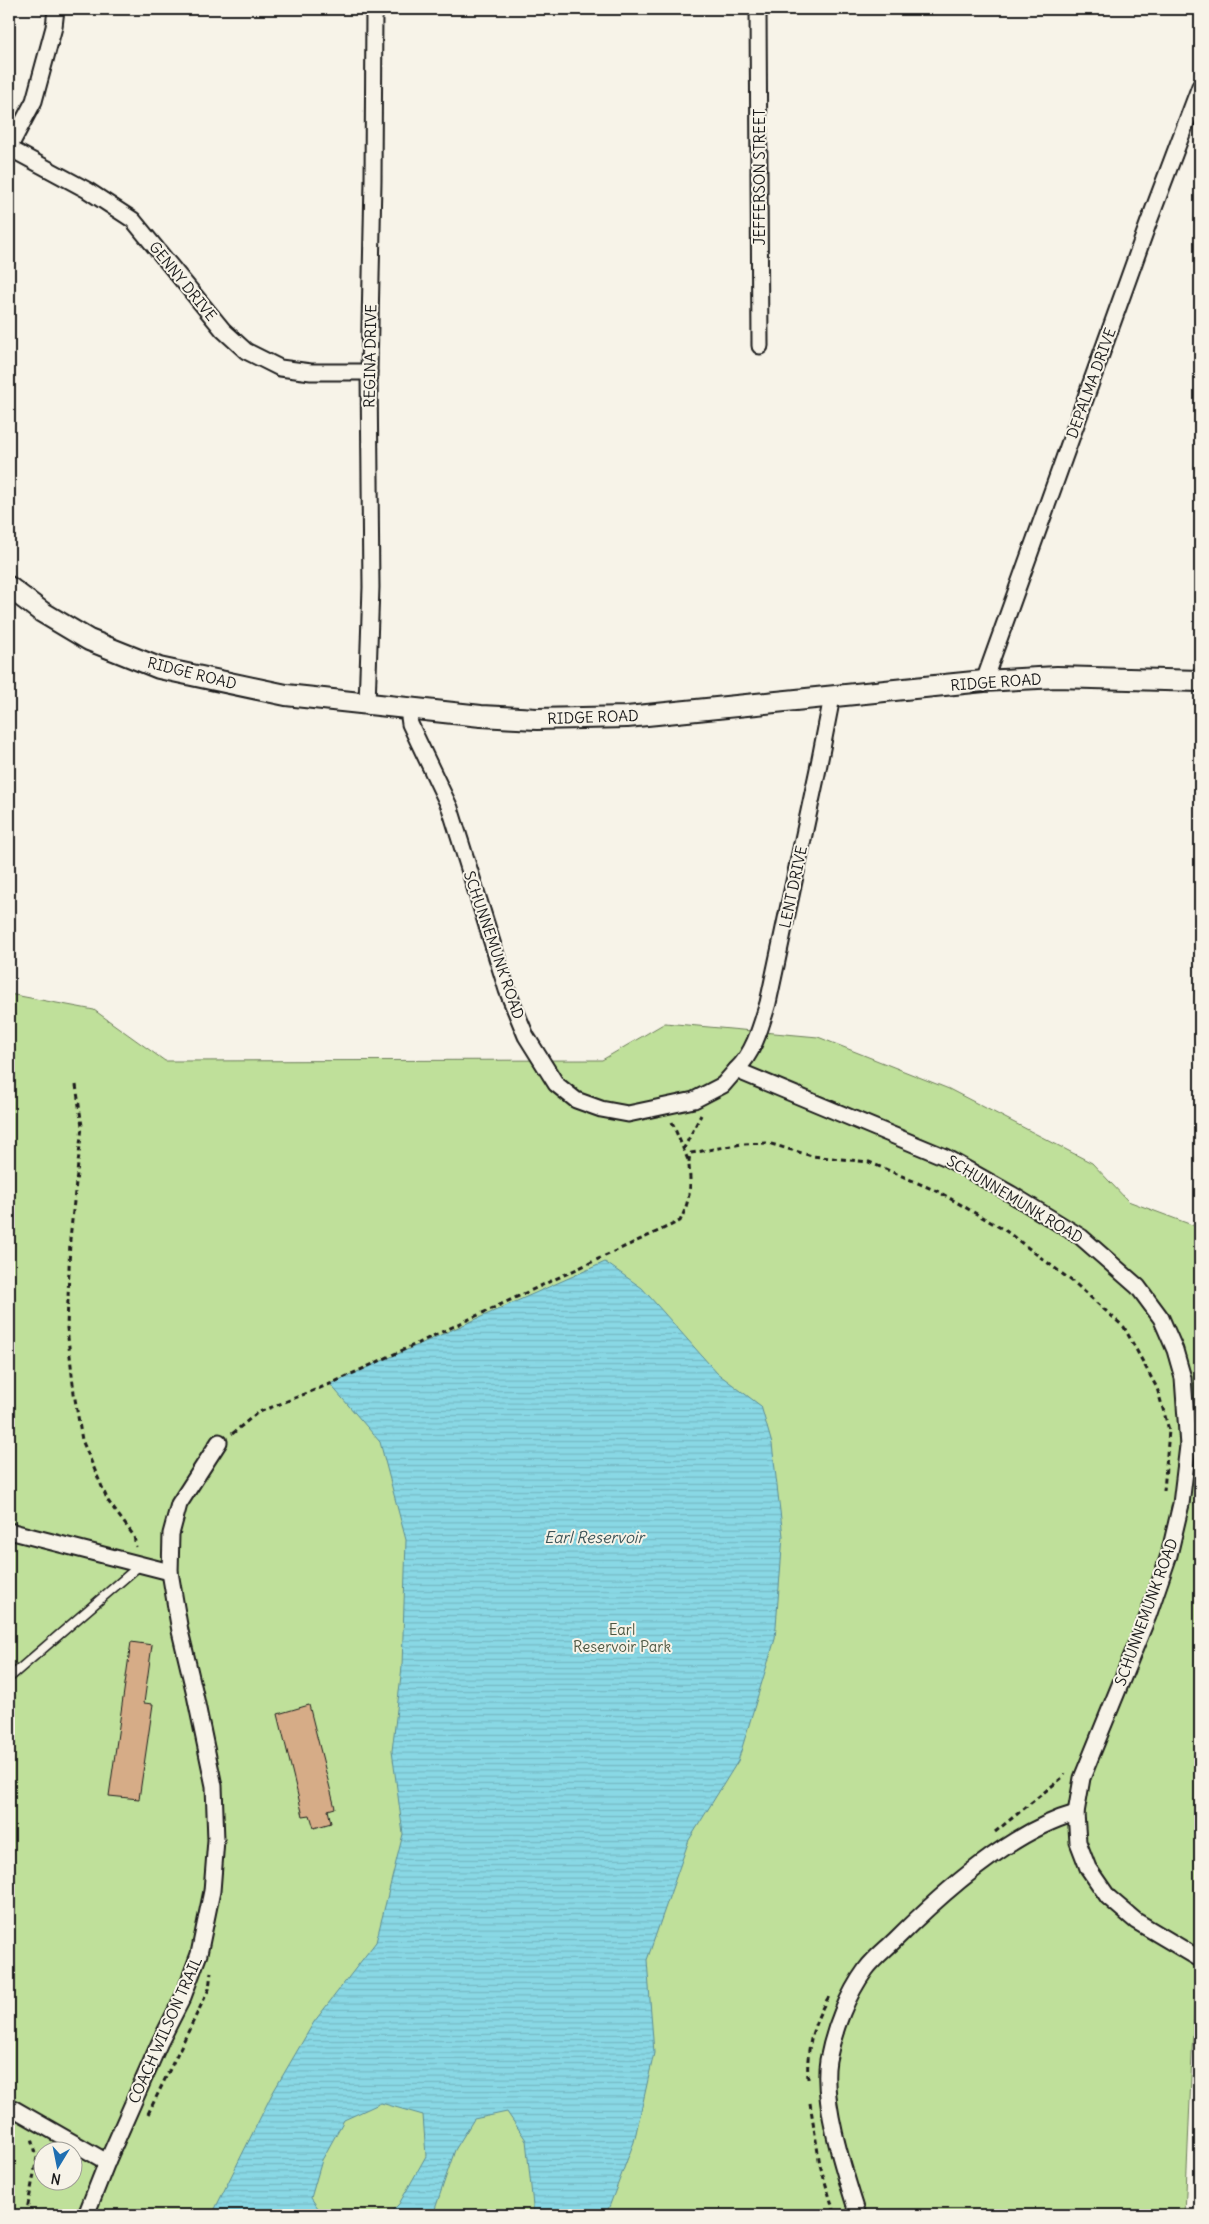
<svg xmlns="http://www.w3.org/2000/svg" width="1209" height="2224" font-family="Delius,sans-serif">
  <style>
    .green { fill: #bfe09a; stroke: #6e7e5b; fill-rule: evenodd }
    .water { fill: url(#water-rules); stroke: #5d8d95 }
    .building { fill: #d6ac87; stroke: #1c1c1c }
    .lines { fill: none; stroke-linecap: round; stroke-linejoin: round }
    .lane-casing { stroke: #1c1c1c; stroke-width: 11 }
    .street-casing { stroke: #1c1c1c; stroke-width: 19 }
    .secondary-casing { stroke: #1c1c1c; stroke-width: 24 }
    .path { stroke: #1c1c1c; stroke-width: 3; stroke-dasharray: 5 4; stroke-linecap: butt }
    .lane { stroke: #f7f3e8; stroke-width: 8 }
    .street { stroke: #f7f3e8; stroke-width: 15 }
    .secondary { stroke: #f7f3e8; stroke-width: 20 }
    .labels { text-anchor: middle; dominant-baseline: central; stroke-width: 4; stroke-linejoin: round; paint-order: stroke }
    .street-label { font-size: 15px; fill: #1c1c1c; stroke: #f7f3e8 }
    .park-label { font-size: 15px; fill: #4d5742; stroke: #f7f3e8 }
    .water-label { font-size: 16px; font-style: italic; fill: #3d5458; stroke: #f7f3e8 }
  </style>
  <defs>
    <pattern id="water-rules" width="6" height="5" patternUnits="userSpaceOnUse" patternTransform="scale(1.25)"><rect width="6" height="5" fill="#89d8e5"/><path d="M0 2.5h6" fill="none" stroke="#76b9c4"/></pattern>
  </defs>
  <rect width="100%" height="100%" fill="#f7f3e8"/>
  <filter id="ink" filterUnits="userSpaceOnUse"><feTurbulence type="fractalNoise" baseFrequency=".02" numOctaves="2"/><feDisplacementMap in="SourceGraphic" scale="10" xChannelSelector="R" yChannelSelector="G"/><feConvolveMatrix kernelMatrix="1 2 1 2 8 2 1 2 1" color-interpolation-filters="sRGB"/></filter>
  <g filter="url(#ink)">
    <path class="green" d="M9 994 94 1010 165 1061 602 1060 665 1023 818 1037 949 1089 1092 1163 1128 1201 1200 1228V1870L1185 2215H9ZM42 2152H72V2182H42Z"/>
    <path class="water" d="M605 1262 642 1288 717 1373 761 1406 772 1444 783 1536 775 1639 738 1761 689 1840 647 1960 654 2053 634 2142 606 2215H534L526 2140 507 2112 474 2119 455 2150 433 2215H388L399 2204 426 2156 423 2115 381 2103 344 2120 322 2160 311 2198 323 2215H212L272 2094 314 2022 376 1942 403 1834 392 1751 402 1667 406 1540 380 1442 330 1384Z"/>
    <g class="building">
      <path d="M131 1642 152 1645 144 1703 153 1704 139 1799 109 1796Z"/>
      <path d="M309 1705 335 1808 328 1810 331 1823 314 1828 310 1815 303 1816 278 1714Z"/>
    </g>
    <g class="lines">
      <defs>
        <path id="lane" d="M9 1678 140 1565"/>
        <g id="street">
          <path d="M758 9 760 346"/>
          <path d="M9 148 87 190 133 220 223 330 246 351 280 368 311 372H369"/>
          <path d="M9 148 34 101 54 27 56 9"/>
          <path d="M984 681 1148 224 1200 86"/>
          <path d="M367 704 371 587 369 372 373 181 374 9"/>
          <path d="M408 710 410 724 450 808 507 990 526 1036 556 1084 576 1100 601 1109 628 1114 694 1100 723 1085 736 1070 945 1157 1011 1194 1081 1237 1138 1287 1161 1318 1175 1350 1183 1378 1188 1446 1181 1504 1169 1555 1148 1616 1082 1778 1076 1813 1078 1842 1088 1868 1108 1897 1136 1921 1200 1959"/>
          <path d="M736 1070C754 1053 761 1026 768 1003L818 769 832 697"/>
          <path d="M9 1531 170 1572"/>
          <path d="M9 2106 107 2162"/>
          <path d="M86 2215 107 2162 160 2042 183 1997 199 1954 212 1891 216 1840 214 1786 194 1690 180 1631 170 1572 171 1534 179 1504 219 1442"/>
          <path d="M858 2215C845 2174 821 2102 828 2060 834 2029 847 1995 866 1969 874 1958 886 1949 895 1940 943 1892 1011 1831 1076 1813"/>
        </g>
        <path id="secondary" d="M9 587 42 612 89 640 159 668 286 695 481 716 537 719 627 717 984 681 1057 677 1200 681"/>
      </defs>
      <use href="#lane" class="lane-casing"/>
      <use href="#street" class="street-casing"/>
      <use href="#secondary" class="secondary-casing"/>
      <g class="path">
        <path d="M76 1085 82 1126 70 1239 67 1328 74 1393 82 1440 108 1501 134 1536 136 1547"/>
        <path d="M672 1122 688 1160"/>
        <path d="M683 1150 701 1115"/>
        <path d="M232 1434 257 1413 330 1384 680 1221C687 1207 690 1195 690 1180 690 1169 687 1162 691 1153L742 1144 768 1143 812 1156 869 1162 939 1192 1006 1231 1077 1285 1124 1327 1157 1388 1169 1430 1164 1491"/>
        <path d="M995 1832 1063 1777 1065 1774"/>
        <path d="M808 2079C806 2049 813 2021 830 1995"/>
        <path d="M810 2103 820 2165 835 2215"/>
        <path d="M148 2114 209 1989 211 1972"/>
        <path d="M26 2215 37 2158 32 2138"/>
      </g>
      <use href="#lane" class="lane"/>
      <use href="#street" class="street"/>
      <use href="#secondary" class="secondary"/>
    </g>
  </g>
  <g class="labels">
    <g class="street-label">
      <text transform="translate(759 177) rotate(-90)">JEFFERSON STREET</text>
      <text transform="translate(183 281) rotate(51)">GENNY DRIVE</text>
      <text transform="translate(370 356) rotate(-89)">REGINA DRIVE</text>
      <text transform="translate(1091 383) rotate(-70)">DEPALMA DRIVE</text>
      <text transform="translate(192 673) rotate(14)">RIDGE ROAD</text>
      <text transform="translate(996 682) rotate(-4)">RIDGE ROAD</text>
      <text transform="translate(593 717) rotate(-2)">RIDGE ROAD</text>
      <text transform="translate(793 887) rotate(-78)">LENT DRIVE</text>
      <text transform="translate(494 945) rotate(71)">SCHUNNEMUNK ROAD</text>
      <text transform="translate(1015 1199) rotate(31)">SCHUNNEMUNK ROAD</text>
      <text transform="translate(1146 1612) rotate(-70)">SCHUNNEMUNK ROAD</text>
      <text transform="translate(165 2030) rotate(-66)">COACH WILSON TRAIL</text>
    </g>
    <g class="park-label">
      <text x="622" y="1629">Earl<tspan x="622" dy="17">Reservoir Park</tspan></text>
    </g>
    <g class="water-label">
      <text x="594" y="1537">Earl Reservoir</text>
    </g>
  </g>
  <rect width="1209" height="2224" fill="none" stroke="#f7f3e8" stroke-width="30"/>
  <rect x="15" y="15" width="1179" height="2194" fill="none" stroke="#1c1c1c" stroke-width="2" filter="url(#ink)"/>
  <g transform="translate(58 2166) rotate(190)"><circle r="24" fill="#f7f3e8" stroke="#9f9d96"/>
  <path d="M0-4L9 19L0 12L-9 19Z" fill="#1f6fb2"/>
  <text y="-8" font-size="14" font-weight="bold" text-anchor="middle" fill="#1c1c1c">N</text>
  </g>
</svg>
